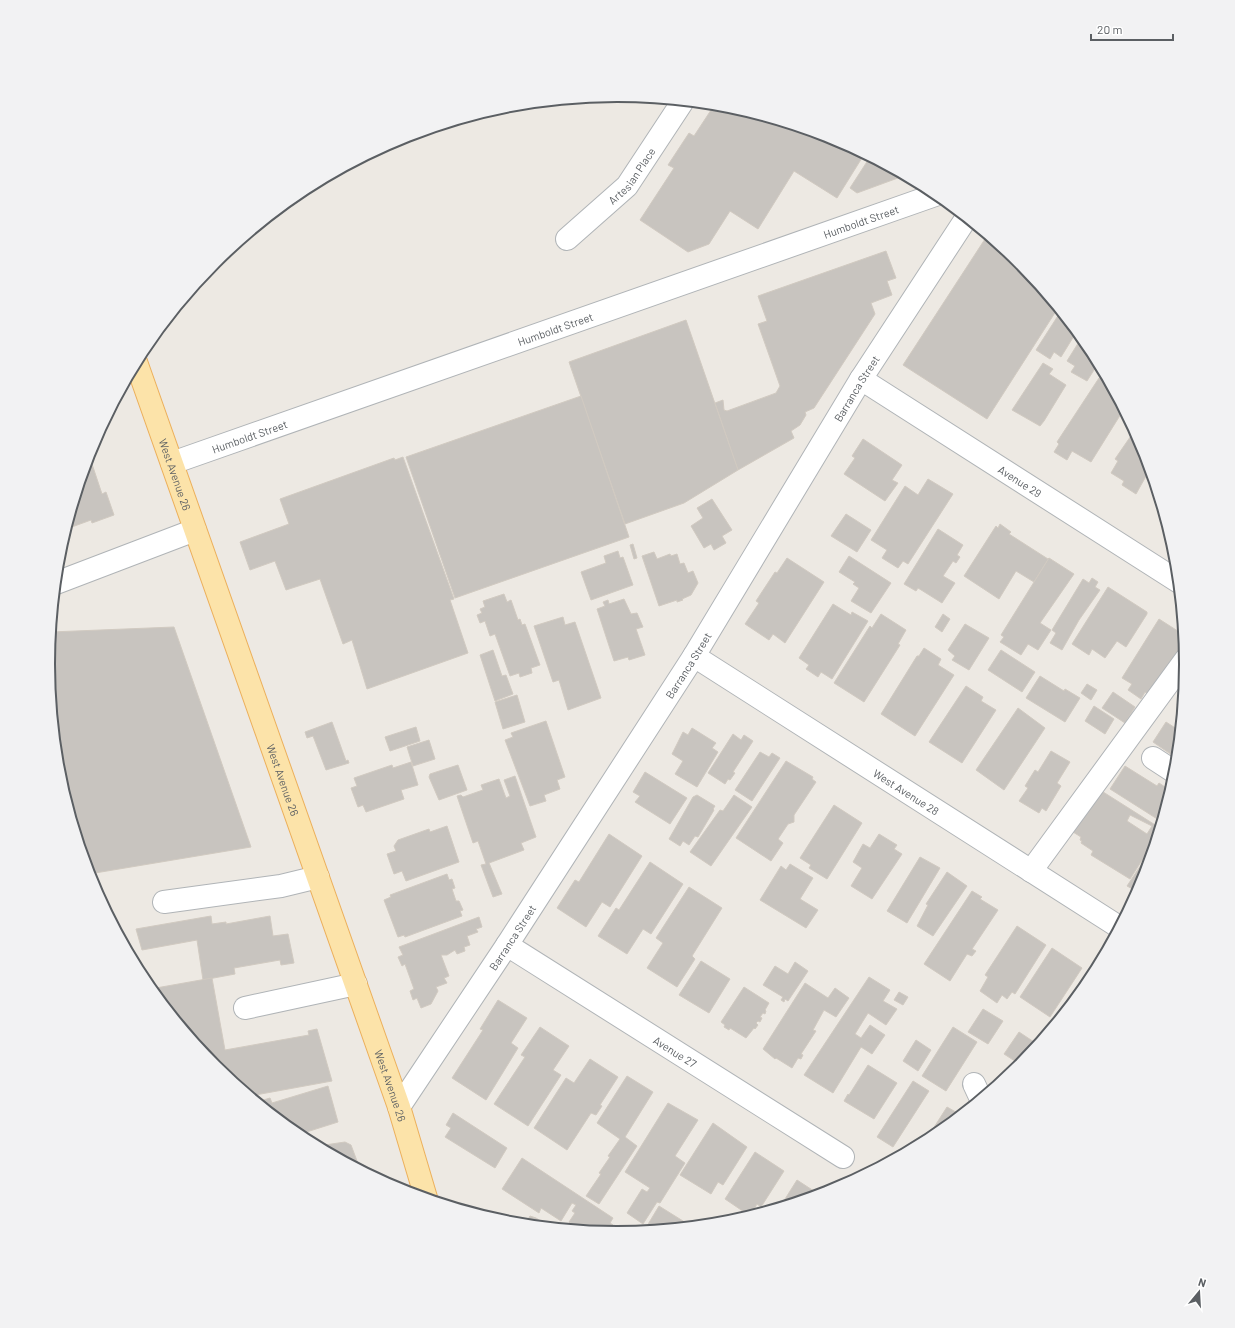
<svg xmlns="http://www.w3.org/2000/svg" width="1235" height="1328" font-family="Barlow,sans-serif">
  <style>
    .building { fill: #c8c4bf; stroke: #d1cac1; fill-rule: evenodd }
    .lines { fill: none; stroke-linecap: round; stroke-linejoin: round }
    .minor-casing { stroke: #b0b4b7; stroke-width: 24 }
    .major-casing { stroke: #ecb05c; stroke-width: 24 }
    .minor { stroke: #fff; stroke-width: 22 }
    .major { stroke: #fce3a9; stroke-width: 22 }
    .labels { text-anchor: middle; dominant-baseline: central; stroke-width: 4; stroke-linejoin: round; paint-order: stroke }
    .street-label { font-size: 11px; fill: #5b5f63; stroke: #fff }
    .rim { fill: none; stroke: #5b5f63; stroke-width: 2 }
  </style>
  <rect width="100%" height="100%" fill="#ede9e3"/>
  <g class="building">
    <path d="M715 104 729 105 836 138 865 153 837 198 794 171 758 229 730 211 709 244 688 252 640 220 674 168 668 165 689 133 694 136Z"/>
    <path d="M870 157 906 175 857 193 850 188Z"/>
    <path d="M985 239 1021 262 1058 308 987 419 903 365Z"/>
    <path d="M886 251 896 278 887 281 892 295 871 303 875 314 814 408 805 412 806 415 800 425 791 431 794 438 738 470 715 403 723 400 724 410 727 411 776 393 780 386 758 324 767 321 758 296Z"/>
    <path d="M1061 311 1077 331 1061 357 1054 352 1050 359 1036 350Z"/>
    <path d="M686 320 738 470 684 503 625 524 569 362Z"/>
    <path d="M1082 337 1091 348 1099 362 1087 381 1071 372 1075 366 1067 361Z"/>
    <path d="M1043 363 1053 369 1049 374 1066 385 1044 421 1040 426 1012 410Z"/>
    <path d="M1099 378 1111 385 1119 400 1117 404 1124 409 1091 462 1072 451 1067 460 1054 452 1059 444 1057 442Z"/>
    <path d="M581 396 629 537 455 598 406 457Z"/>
    <path d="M1135 430 1144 446 1150 469 1136 494 1122 485 1124 481 1111 473 1118 461 1115 459Z"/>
    <path d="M863 439 902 465 892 480 898 483 885 501 844 474 855 458 852 456Z"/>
    <path d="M89 455 102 494 106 492 114 515 92 523 91 520 69 528 70 529 66 531Z"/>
    <path d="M403 457 454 599 450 600 468 653 367 689 352 640 343 644 320 579 286 590 275 561 250 570 240 542 289 524 280 499 394 458 395 460Z"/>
    <path d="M928 479 953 494 908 564 903 561 898 568 882 558 887 550 871 540 905 486 918 495Z"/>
    <path d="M712 499 732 530 722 536 726 543 714 550 711 544 704 548 691 526 703 518 697 508Z"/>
    <path d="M846 514 871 530 857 552 831 536Z"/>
    <path d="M1000 524 1011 532 1009 534 1048 559 1049 558 1034 582 1016 571 999 599 964 576 996 526 998 528Z"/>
    <path d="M938 529 963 545 957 555 960 557 956 563 953 561 943 576 955 583 942 603 918 588 916 591 904 584Z"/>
    <path d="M633 544 637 558 634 559 630 545Z"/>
    <path d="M618 551 620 558 623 557 633 585 591 600 581 572 606 563 604 556Z"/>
    <path d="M654 552 657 559 670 554 671 556 677 554 680 564 684 563 688 573 693 571 698 583 691 595 682 599 683 600 677 602V600L659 606 642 556Z"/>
    <path d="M849 556 891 583 871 613 851 601 859 588 853 584 855 582 839 572Z"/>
    <path d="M787 558 824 582 785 643 773 634 769 640 745 624 759 603 756 601 775 572 777 573Z"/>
    <path d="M1049 558 1074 574 1040 623 1051 630 1038 650 1028 644 1021 655 1000 642 1004 637 1001 635Z"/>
    <path d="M1092 578 1098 582 1095 587 1100 590 1079 620 1062 650 1050 643 1056 633 1052 630 1083 579 1089 583Z"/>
    <path d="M1108 587 1147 612V614L1126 647 1117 641 1105 658 1092 649 1089 655 1072 644Z"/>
    <path d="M504 594 507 602 511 600 518 620 520 619 522 625 525 624 540 665 531 668 532 673 520 677 519 673 510 676 495 634 490 636 485 621 480 623 477 615 482 613 480 609 485 607 483 601Z"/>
    <path d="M624 599 631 614 637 613 643 627 636 629 645 655 629 660 628 657 614 661 597 609 605 606 603 602 608 600 609 604Z"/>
    <path d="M833 604 851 615 852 612 868 621 832 679 821 672 818 677 806 669 809 665 799 658Z"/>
    <path d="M881 614 906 630 898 644 900 645 864 702 834 683 870 626 872 628Z"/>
    <path d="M943 614 950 619 942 632 935 627Z"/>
    <path d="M563 617 565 625 575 622 601 698 568 710 559 680 553 682 534 626Z"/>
    <path d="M1159 619 1184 635 1185 641 1158 683 1148 694 1145 692 1141 699 1128 690 1132 684 1122 678Z"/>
    <path d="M965 624 989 638 969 670 952 660 955 656 948 650Z"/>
    <path d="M174 627 251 847 89 874 59 775 48 664 51 632Z"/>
    <path d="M924 648 941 659 938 665 954 675 915 736 881 714 917 656H919Z"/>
    <path d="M493 650 502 676 506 675 513 694 495 701 480 655Z"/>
    <path d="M1001 650 1035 672 1022 692 988 670Z"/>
    <path d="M1040 676 1064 691 1065 689 1080 698 1065 722 1026 698Z"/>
    <path d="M1087 684 1097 690 1091 700 1081 693Z"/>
    <path d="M966 686 983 697 981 701 996 710 962 763 929 742Z"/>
    <path d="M1113 692 1135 707 1125 723 1102 708Z"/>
    <path d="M1184 694 1183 709 1177 705Z"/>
    <path d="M517 695 525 722 503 729 495 702Z"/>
    <path d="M1094 706 1114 719 1105 734 1085 721Z"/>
    <path d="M1018 708 1045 728 1004 790 976 770Z"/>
    <path d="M546 721 565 777 557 780 560 789 544 795 546 801 530 806 505 740 513 737 511 733Z"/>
    <path d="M332 722 346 761 348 760 349 763 326 770 313 736 307 738 305 732Z"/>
    <path d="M1166 722 1180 731 1178 755 1174 752 1172 755 1153 742Z"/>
    <path d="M416 727 420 741 390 751 385 737Z"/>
    <path d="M692 728 716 743 712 748 718 752 697 787 675 774 683 761 672 754 683 732 688 735Z"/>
    <path d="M733 734 741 740 744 735 753 741 733 772 735 773 730 780 728 779 725 784 708 773Z"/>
    <path d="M429 740 435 759 413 766 407 747Z"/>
    <path d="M1051 751 1070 762 1057 783 1061 786 1046 811 1042 808 1039 813 1019 801 1028 788 1025 786 1035 770 1038 772Z"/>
    <path d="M760 752 769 757 772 753 780 758 752 801 735 790Z"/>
    <path d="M786 761 813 777 812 779 816 782 794 815V822L788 824 778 839 783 843 771 861 736 838Z"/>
    <path d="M411 762 418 785 401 790 404 799 366 812 363 805 358 807 351 788 357 786 354 778 392 765 393 768Z"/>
    <path d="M458 765 467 790 439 800 429 777 430 774Z"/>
    <path d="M1125 766 1157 786 1159 783 1171 791 1162 822 1110 789Z"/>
    <path d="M645 772 687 798 670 824 635 802 640 796 633 792Z"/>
    <path d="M515 776 536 837 521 843 524 850 489 863 502 894 493 897 481 865 486 864 478 841 473 843 457 796 461 795 463 797 483 790 481 785 499 779 506 798 510 796 504 780Z"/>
    <path d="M1100 790 1160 828 1157 837 1130 879 1091 855 1093 851 1081 843 1082 841 1080 840 1081 837 1073 832ZM1130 815 1152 826 1147 834 1127 821Z"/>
    <path d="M697 795 715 806 713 809 714 810 698 837 695 836 689 845 683 841 680 846 669 839 693 797Z"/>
    <path d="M734 795 752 807 711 866 690 852 720 810 723 811Z"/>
    <path d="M834 805 862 823 827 879 809 868 811 865 800 858Z"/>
    <path d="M447 826 459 862 406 881 402 871 394 874 387 854 396 851 394 846 398 840 429 829 430 832Z"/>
    <path d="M609 834 642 856 610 907 602 902 586 927 557 908 575 880 579 882Z"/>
    <path d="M879 834 897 845 894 849 902 854 872 899 851 886 862 868 853 862 863 844 870 848Z"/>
    <path d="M1155 844 1144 882 1138 892 1127 886Z"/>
    <path d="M920 857 940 868 907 923 887 911Z"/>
    <path d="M650 862 683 884 651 934 643 929 627 954 598 936 616 908 619 910Z"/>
    <path d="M790 864 813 878 800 899 818 910 806 928 760 900 781 866 786 870Z"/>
    <path d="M947 872 967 886 933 936 917 926 928 905 926 904Z"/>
    <path d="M447 874 449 880 452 879 455 888 452 889 456 901H459L463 910 460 911 462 916 405 937 404 935 398 937 384 900 391 897 390 895Z"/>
    <path d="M689 887 722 908 692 956 695 959 677 987 647 968 663 943 656 938Z"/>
    <path d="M972 891 982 897 980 899 998 910 972 949 976 951 972 956 967 954 950 981 924 964Z"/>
    <path d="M211 916 212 924 226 922V924L270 916 273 936 288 934 294 963 281 965 280 960 234 968 235 974 203 980 197 940 142 950 136 929Z"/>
    <path d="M479 917 482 927 476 929 478 932 467 936 470 945 464 947 465 951 457 954 455 950 447 955H441L449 976 444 978 447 983 436 987 438 991 431 1004 421 1008 417 998 413 1000 410 991 414 989 405 964 402 966 398 957 403 955 399 947Z"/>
    <path d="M1017 926 1046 945 1015 994 1012 992 1007 999 1002 995 997 1003 980 991 988 977 985 975Z"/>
    <path d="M1052 948 1082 968 1050 1017 1020 997Z"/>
    <path d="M701 961 730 979 709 1013 679 995Z"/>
    <path d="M795 962 808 971 788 1001 785 999 784 1002 781 1000 783 997 763 985 775 966 788 974Z"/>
    <path d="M1087 972 1094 976 1091 981 1058 1021 1056 1020Z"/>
    <path d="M869 977 890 990 883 1001 897 1009 886 1025 868 1013 855 1034 861 1038 870 1025 885 1035 872 1054 861 1047 833 1093 804 1075Z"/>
    <path d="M212 978 225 1050 309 1035 308 1031 317 1029 332 1081 250 1096 215 1067 160 1000 156 988Z"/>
    <path d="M805 983 828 998 835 988 849 998 836 1017 824 1010 813 1030 816 1031 801 1054 803 1055 801 1059 798 1058 792 1068 776 1058 775 1059 763 1049Z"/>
    <path d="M744 987 769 1003 765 1010 766 1011 765 1014 763 1013 760 1017 762 1018 760 1022 758 1021 756 1023 758 1025 755 1029 754 1028 746 1038 730 1028 729 1030 724 1027 725 1025 721 1022Z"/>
    <path d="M899 992 908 997 903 1005 894 1000Z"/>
    <path d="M498 1000 527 1018 511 1043 518 1048 486 1100 452 1078 483 1030 480 1029Z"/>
    <path d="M983 1009 1003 1021 988 1044 968 1032Z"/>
    <path d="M540 1027 569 1046 553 1070 561 1075 528 1126 494 1104 525 1057 521 1055Z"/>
    <path d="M953 1027 977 1042 946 1091 922 1076Z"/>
    <path d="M1019 1032 1037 1044 1021 1065 1004 1054Z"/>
    <path d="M916 1040 931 1050 918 1071 903 1061Z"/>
    <path d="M590 1059 618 1077 600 1105 602 1106 596 1115 591 1113 567 1150 534 1128 566 1078 574 1083Z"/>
    <path d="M868 1065 897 1083 874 1119 844 1101 848 1094 849 1095Z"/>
    <path d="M627 1076 653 1092 625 1137 637 1146 599 1204 586 1196 601 1174 599 1173 610 1157 608 1156 620 1139 597 1123Z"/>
    <path d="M913 1081 929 1091 893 1147 877 1137Z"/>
    <path d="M328 1086 338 1122 297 1135 257 1102 270 1098 272 1103Z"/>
    <path d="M668 1103 698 1120 675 1156 685 1163 660 1203 657 1202 643 1224 627 1213 642 1189 647 1192 650 1188 625 1172Z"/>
    <path d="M947 1107 961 1115 934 1138 924 1143Z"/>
    <path d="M453 1113 507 1148 495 1168 445 1137 451 1128 446 1125Z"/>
    <path d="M713 1123 747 1147 723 1185 718 1182 711 1194 680 1175Z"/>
    <path d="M345 1142 351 1145 360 1169 318 1146Z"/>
    <path d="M755 1152 784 1171 761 1207 757 1204 750 1216 725 1199Z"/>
    <path d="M522 1158 613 1218 610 1223 613 1225 608 1232 577 1230 579 1228 569 1222 575 1213 572 1211 576 1205 572 1203 561 1221 541 1208 539 1213 502 1189Z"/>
    <path d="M797 1180 820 1195 780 1207Z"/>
    <path d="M659 1206 691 1226 644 1231Z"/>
    <path d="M739 1213 744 1216 746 1214 748 1215 746 1217 734 1221Z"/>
    <path d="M530 1216 536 1218 550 1227 525 1224Z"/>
  </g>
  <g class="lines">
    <defs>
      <g id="minor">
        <path id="s1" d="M567 239 627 186 683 101"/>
        <path id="s2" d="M861 379 1179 582"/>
        <path id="s3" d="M172 463 938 194"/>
        <path d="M56 583 195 530"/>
        <path id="s4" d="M694 656 1119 927"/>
        <path d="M1153 758 1176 773"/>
        <path d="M1031 871 1186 659"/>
        <path d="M164 902 281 886 318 877"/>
        <path id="s5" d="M507 945 843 1157"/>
        <path d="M245 1008 356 984"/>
        <path d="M974 1084 981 1099"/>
        <path id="s6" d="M399 1107 507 945 694 656 861 379 967 217"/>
      </g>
      <g id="major">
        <path id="s7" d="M136 362 399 1107 426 1198"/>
      </g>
    </defs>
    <use href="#minor" class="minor-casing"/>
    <use href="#major" class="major-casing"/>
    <use href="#minor" class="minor"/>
    <use href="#major" class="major"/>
  </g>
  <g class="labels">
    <g class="street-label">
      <text stroke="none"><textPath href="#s1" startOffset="91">Artesian Place</textPath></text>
      <text stroke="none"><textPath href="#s3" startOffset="730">Humboldt Street</textPath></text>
      <text stroke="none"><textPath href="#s3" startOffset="406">Humboldt Street</textPath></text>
      <text stroke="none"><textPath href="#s6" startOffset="852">Barranca Street</textPath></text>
      <text stroke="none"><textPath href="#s3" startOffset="82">Humboldt Street</textPath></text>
      <text stroke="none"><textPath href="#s7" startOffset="119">West Avenue 26</textPath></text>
      <text stroke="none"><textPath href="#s2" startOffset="189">Avenue 29</textPath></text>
      <text stroke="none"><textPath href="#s6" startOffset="528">Barranca Street</textPath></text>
      <text stroke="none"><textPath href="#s7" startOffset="443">West Avenue 26</textPath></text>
      <text stroke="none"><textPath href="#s4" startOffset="252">West Avenue 28</textPath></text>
      <text stroke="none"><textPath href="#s6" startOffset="204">Barranca Street</textPath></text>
      <text stroke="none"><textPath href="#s5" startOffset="199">Avenue 27</textPath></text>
      <text stroke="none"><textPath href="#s7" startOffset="767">West Avenue 26</textPath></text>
    </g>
  </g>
  <path d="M0 0H1235V1328H0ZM55 664a562 562 0 1 1 1124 0a562 562 0 1 1-1124 0Z" fill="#f2f2f3" fill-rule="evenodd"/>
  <path class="rim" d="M55 664a562 562 0 1 1 1124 0a562 562 0 1 1-1124 0Z"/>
  <g transform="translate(1199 1292) rotate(18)" stroke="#ffffff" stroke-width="3" paint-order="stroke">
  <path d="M0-3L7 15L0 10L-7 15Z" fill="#5b5f63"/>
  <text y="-6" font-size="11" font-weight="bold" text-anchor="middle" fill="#5b5f63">N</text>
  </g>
  <path d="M1091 34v6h82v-6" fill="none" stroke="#5b5f63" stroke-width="2"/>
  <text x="1097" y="34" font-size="12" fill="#5b5f63" stroke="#ffffff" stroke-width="3" paint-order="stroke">20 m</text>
</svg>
